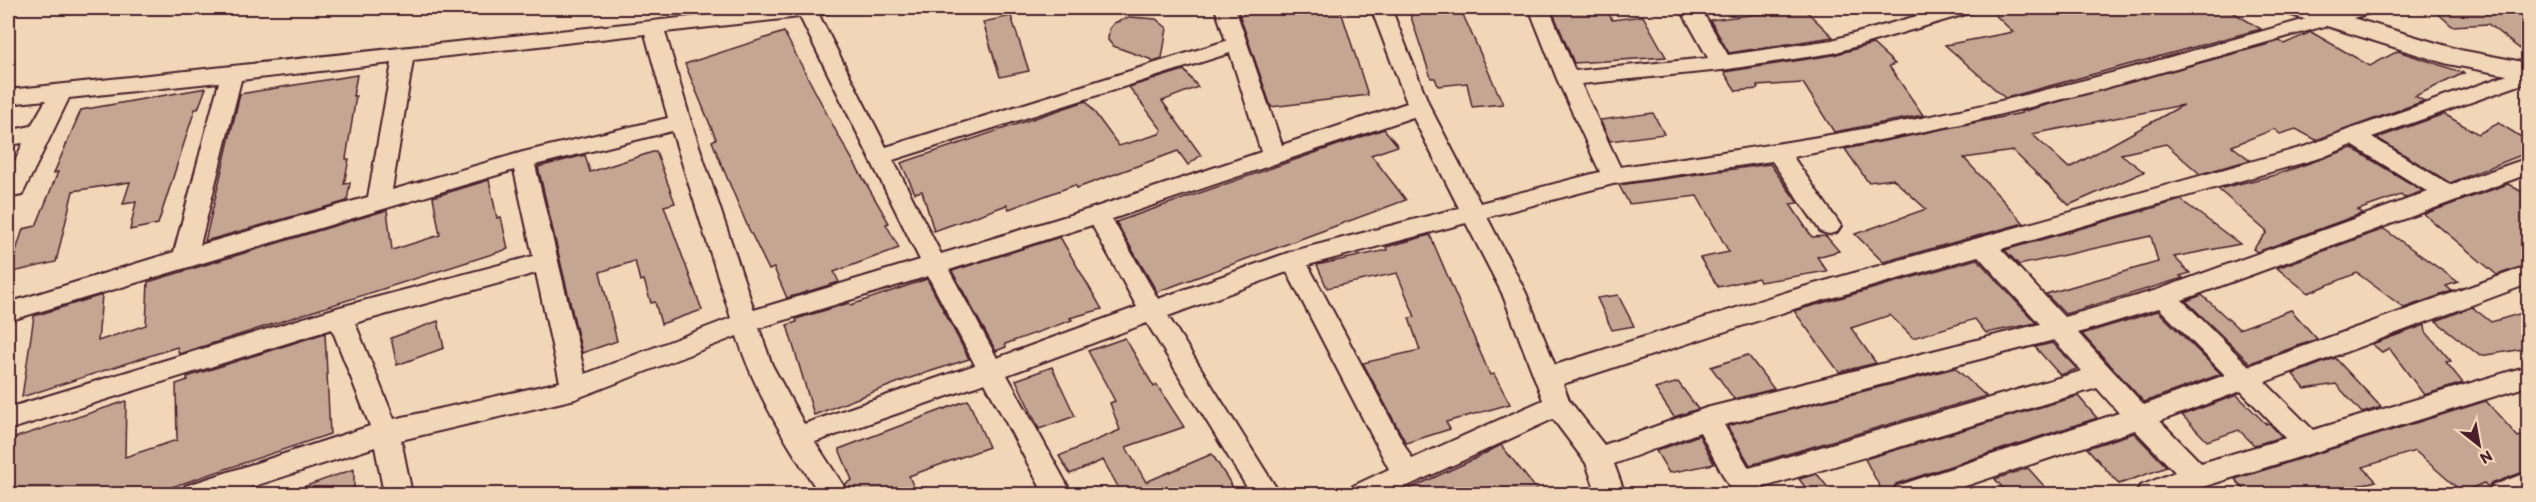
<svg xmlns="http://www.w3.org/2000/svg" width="2536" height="502" font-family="Itim,sans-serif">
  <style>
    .building { fill: #c5a693; stroke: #4a1f2b; stroke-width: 1.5; fill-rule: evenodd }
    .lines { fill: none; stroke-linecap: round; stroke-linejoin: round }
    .minor-casing { stroke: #4a1f2b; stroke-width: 4 }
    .tertiary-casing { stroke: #4a1f2b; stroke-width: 4 }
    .minor { fill: #f1d7b8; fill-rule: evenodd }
    .tertiary { fill: #f1d7b8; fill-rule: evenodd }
  </style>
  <rect width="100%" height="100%" fill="#f1d7b8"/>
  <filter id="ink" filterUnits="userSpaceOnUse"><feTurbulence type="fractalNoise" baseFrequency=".0167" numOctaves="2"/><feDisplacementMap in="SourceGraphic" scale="12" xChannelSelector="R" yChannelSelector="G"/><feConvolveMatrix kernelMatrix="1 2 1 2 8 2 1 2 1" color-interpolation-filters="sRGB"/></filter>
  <g filter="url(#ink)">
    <g class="building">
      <path d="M1237 8H1340L1368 95 1271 107Z"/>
      <path d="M1408 8H1460L1503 104 1472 107 1467 83 1438 86 1435 78H1431Z"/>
      <path d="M1551 8H1606L1612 20 1643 16 1666 57 1574 63Z"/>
      <path d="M1761 8H1803L1833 37 1729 53 1710 20 1766 13Z"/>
      <path d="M1988 8H2226L2261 29 2005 98 1945 45 2013 32Z"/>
      <path d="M2432 8H2529V56L2488 24 2452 26Z"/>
      <path d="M1011 16 1029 71 1000 77 983 22Z"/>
      <path d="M1130 17 1156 19 1167 28 1162 58 1155 61 1113 46 1108 40 1109 29 1114 23Z"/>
      <path d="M784 32 838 135 889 223 886 224 899 248 834 272 839 282 787 298 774 268 769 270 747 225 720 161 712 141 716 139 685 64Z"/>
      <path d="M2311 32 2370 66 2398 51 2464 73 2415 96 2424 101 2316 140 2296 129 2280 134 2274 129 2232 146 2250 160 2200 174 2166 144 2121 154 2144 172 2069 205 2013 151 1964 158 2024 223 1883 262 1855 234 1926 209 1893 179 1868 182 1845 149 2022 113 2021 112 2280 41 2284 44ZM2183 105 2069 168 2032 134Z"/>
      <path d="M1873 44 1895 64 1889 66 1923 115 1834 132 1803 83 1757 86 1758 89 1736 91 1724 72 1833 55Z"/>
      <path d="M1184 70 1198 87 1162 101 1201 155 1188 165 1178 151 1077 188 1075 185 1009 209 1007 205 934 231 922 191 915 193 901 163 1086 101 1119 146 1159 134 1162 130 1129 87Z"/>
      <path d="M357 75 353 96H356L346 159H349L344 184 350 183 347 201 205 241 240 94Z"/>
      <path d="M206 88 198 109H195L158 224 130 230 136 202 123 204 130 182 73 191 56 262 9 273 23 229 36 226 58 172 54 173 81 110Z"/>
      <path d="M1653 113 1664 134 1610 141 1600 120Z"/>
      <path d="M2444 114 2478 134 2499 123 2529 142V152L2450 183 2377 138Z"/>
      <path d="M1384 129 1398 146 1371 155 1406 200 1157 292 1116 222Z"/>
      <path d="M2352 148 2423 191 2404 198 2401 195 2358 210 2363 213 2257 252 2253 249 2267 232 2218 189 2275 175Z"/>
      <path d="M656 151 675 203 664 206 702 310 661 324 655 302 651 303 644 280 640 281 635 261 600 272 617 341 582 353 538 167 585 155 590 172Z"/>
      <path d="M1770 164 1798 203 1790 204 1812 237 1826 236 1839 251 1817 257 1827 271 1760 282 1758 278 1718 287 1700 258 1729 252 1697 196 1629 204 1619 185Z"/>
      <path d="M489 180 497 218 501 217 508 249 179 354 177 347 22 397 34 316 102 295 98 341 146 325 148 282 387 210 392 250 440 235 433 197Z"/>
      <path d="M2508 184 2529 196V264L2497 275 2424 214Z"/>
      <path d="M2181 200 2240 244 2174 257 2190 273 2180 276 2183 278 2065 314 2046 294 2158 262 2151 236 2019 265 2005 250Z"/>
      <path d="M2384 229 2458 282 2446 286 2452 291 2404 308 2357 273 2308 293 2277 268Z"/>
      <path d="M1430 235 1490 375 1494 374 1510 404 1446 422 1450 429 1406 443 1363 363 1420 350 1409 318 1415 317 1397 273 1327 288 1317 265 1387 250 1386 247Z"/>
      <path d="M1060 237 1102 309 1070 318 1072 320 1005 344 1006 347 996 351 952 271Z"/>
      <path d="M1977 259 2036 323 1986 333 1975 319 1913 338 1890 315 1851 328 1876 363 1839 372 1794 311Z"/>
      <path d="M927 279 969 359 907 379 814 415 787 325 797 322 796 319 849 303 851 305Z"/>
      <path d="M1618 295 1634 326 1612 330 1597 298Z"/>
      <path d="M2202 295 2239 329 2291 310 2317 339 2250 363 2186 301Z"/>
      <path d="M2472 307 2491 322 2529 311V348L2480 356 2436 321Z"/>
      <path d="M2158 311 2221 374 2144 402 2082 334Z"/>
      <path d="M438 321 444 348 397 365 391 338Z"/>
      <path d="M2425 325 2426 332 2451 361 2446 362 2463 383 2424 395 2389 348 2382 352 2372 344Z"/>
      <path d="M325 333 330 434 148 495H8L11 439 126 401 125 457 177 440 176 384 188 380 187 377Z"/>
      <path d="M1125 338 1154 387 1157 385 1184 427 1126 447 1146 482 1212 454 1238 495H1116L1121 492 1103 460 1070 474 1059 456 1120 430 1110 403 1115 401 1088 351Z"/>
      <path d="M2053 343 2077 369 2060 375 2035 347Z"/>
      <path d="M1748 355 1774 389 1734 399 1711 367Z"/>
      <path d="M2335 358 2337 360 2381 407 2362 413 2336 384 2305 389 2293 374Z"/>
      <path d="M1052 367 1075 416 1039 429 1016 380Z"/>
      <path d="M1955 368 1986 396 1750 465 1727 426Z"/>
      <path d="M1678 382 1698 409 1674 417 1655 389Z"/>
      <path d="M2237 395 2266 424 2269 423 2282 437 2254 445 2239 430 2207 441 2182 415Z"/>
      <path d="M2078 396 2097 418 1896 484 1893 489 1882 491 1865 459Z"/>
      <path d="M968 400 989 447 909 476 917 495H851L845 484 852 480 839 449Z"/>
      <path d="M2486 401 2518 437 2529 434V470L2491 484 2488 487 2484 483 2462 492 2415 451 2363 467 2376 481 2349 488 2355 495H2249L2235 479Z"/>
      <path d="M2134 433 2167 467 2119 484 2087 448Z"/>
      <path d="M1699 435 1714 464 1669 473 1656 451Z"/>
      <path d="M1501 445 1541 495H1396L1472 460Z"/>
      <path d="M2028 468 2052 495H2009L1995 479Z"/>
      <path d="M354 469V490L340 495H289V492Z"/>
      <path d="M1817 474 1834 495H1811L1799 479Z"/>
    </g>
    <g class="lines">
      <defs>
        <g id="minor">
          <path d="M773 8H834L831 12 819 15 886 147 1226 41 1215 8H1235L1282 145 1407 103 1371 8H1391L1430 107 1480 203 1600 172 1557 79 1529 8H1549L1575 71 1708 58 1680 8H1700L1728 55 1832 40 1945 8H1976L1973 12 1833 53 1722 70 1581 84 1620 167C1734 151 1848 134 1960 110 2090 82 2218 43 2346 8H2377L2374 12 2095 91 1961 124 1793 157 1841 226 1837 232 1829 234 1821 232 1772 161 1613 184 1487 217 1526 293 1555 365 1800 288 2307 146 2345 131 2528 68V82L2372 137 2450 185 2528 158V174L2182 300 2249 366 2528 266V284L2265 382 2313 430 2528 366V386L2180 494H2136L2140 486 2175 472 2135 430 1941 494H1893L1897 486 2119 413 2097 388 1761 488 1764 494H1736L1731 490 1700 432 1614 464 1625 494H1597L1586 463 1553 419 1390 494H1349L1353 486 1389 469 1287 272 1168 316 1280 494H1251L1147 323 1007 375 1072 494H1044L985 383 815 442 849 494H820C787 445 755 393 737 336L575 399 401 440 412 494H384L375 447 230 494H181L185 486 370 426 332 329 8 430V408L340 307 533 256 514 170 8 321V303L174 252 219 82 69 98 22 195 8 198V178L23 143 8 145V131L31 126 46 100 8 104V90ZM800 17 920 260 754 310 691 122 665 32ZM645 34 668 118 523 152 392 190 413 60ZM1230 53 1261 152 1090 209 941 254 893 160ZM392 63 368 197 200 245 241 80ZM1413 117 1459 208 1293 251 1158 299 1112 219ZM672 131 731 318 585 374 535 165ZM2352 145 2428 192 2157 290 2064 317 2001 249 2323 157ZM1466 223 1502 293 1543 400 1412 459 1308 265ZM1092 225 1137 307 997 358 949 270ZM1978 256 2040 324 1706 408 1604 445 1569 400 1563 384 1803 306ZM536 273 560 382 394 419 355 323ZM928 276 975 365 804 424 772 365 759 328ZM2159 308 2225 375 2144 405 2078 333ZM2054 340 2082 371 1749 468 1724 425ZM2241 391 2286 438 2201 463 2160 421Z"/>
          <path d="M2528 472V494H2488L2492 486Z"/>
        </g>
        <path id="tertiary" d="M2281 8H2319L2460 50 2528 63V79L2448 64 2285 13Z"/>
      </defs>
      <use href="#minor" class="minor-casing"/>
      <use href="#tertiary" class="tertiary-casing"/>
      <use href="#minor" class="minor"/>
      <use href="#tertiary" class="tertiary"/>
    </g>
  </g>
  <rect width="2536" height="502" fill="none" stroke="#f1d7b8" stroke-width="30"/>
  <rect x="15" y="15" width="2506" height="472" fill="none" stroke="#4a1f2b" stroke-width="2" filter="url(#ink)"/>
  <g transform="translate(2479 445) rotate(149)" stroke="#f1d7b8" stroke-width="4.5" paint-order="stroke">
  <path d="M0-4.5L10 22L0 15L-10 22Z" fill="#4a1f2b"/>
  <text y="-9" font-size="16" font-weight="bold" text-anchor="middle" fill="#4a1f2b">N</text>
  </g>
</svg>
